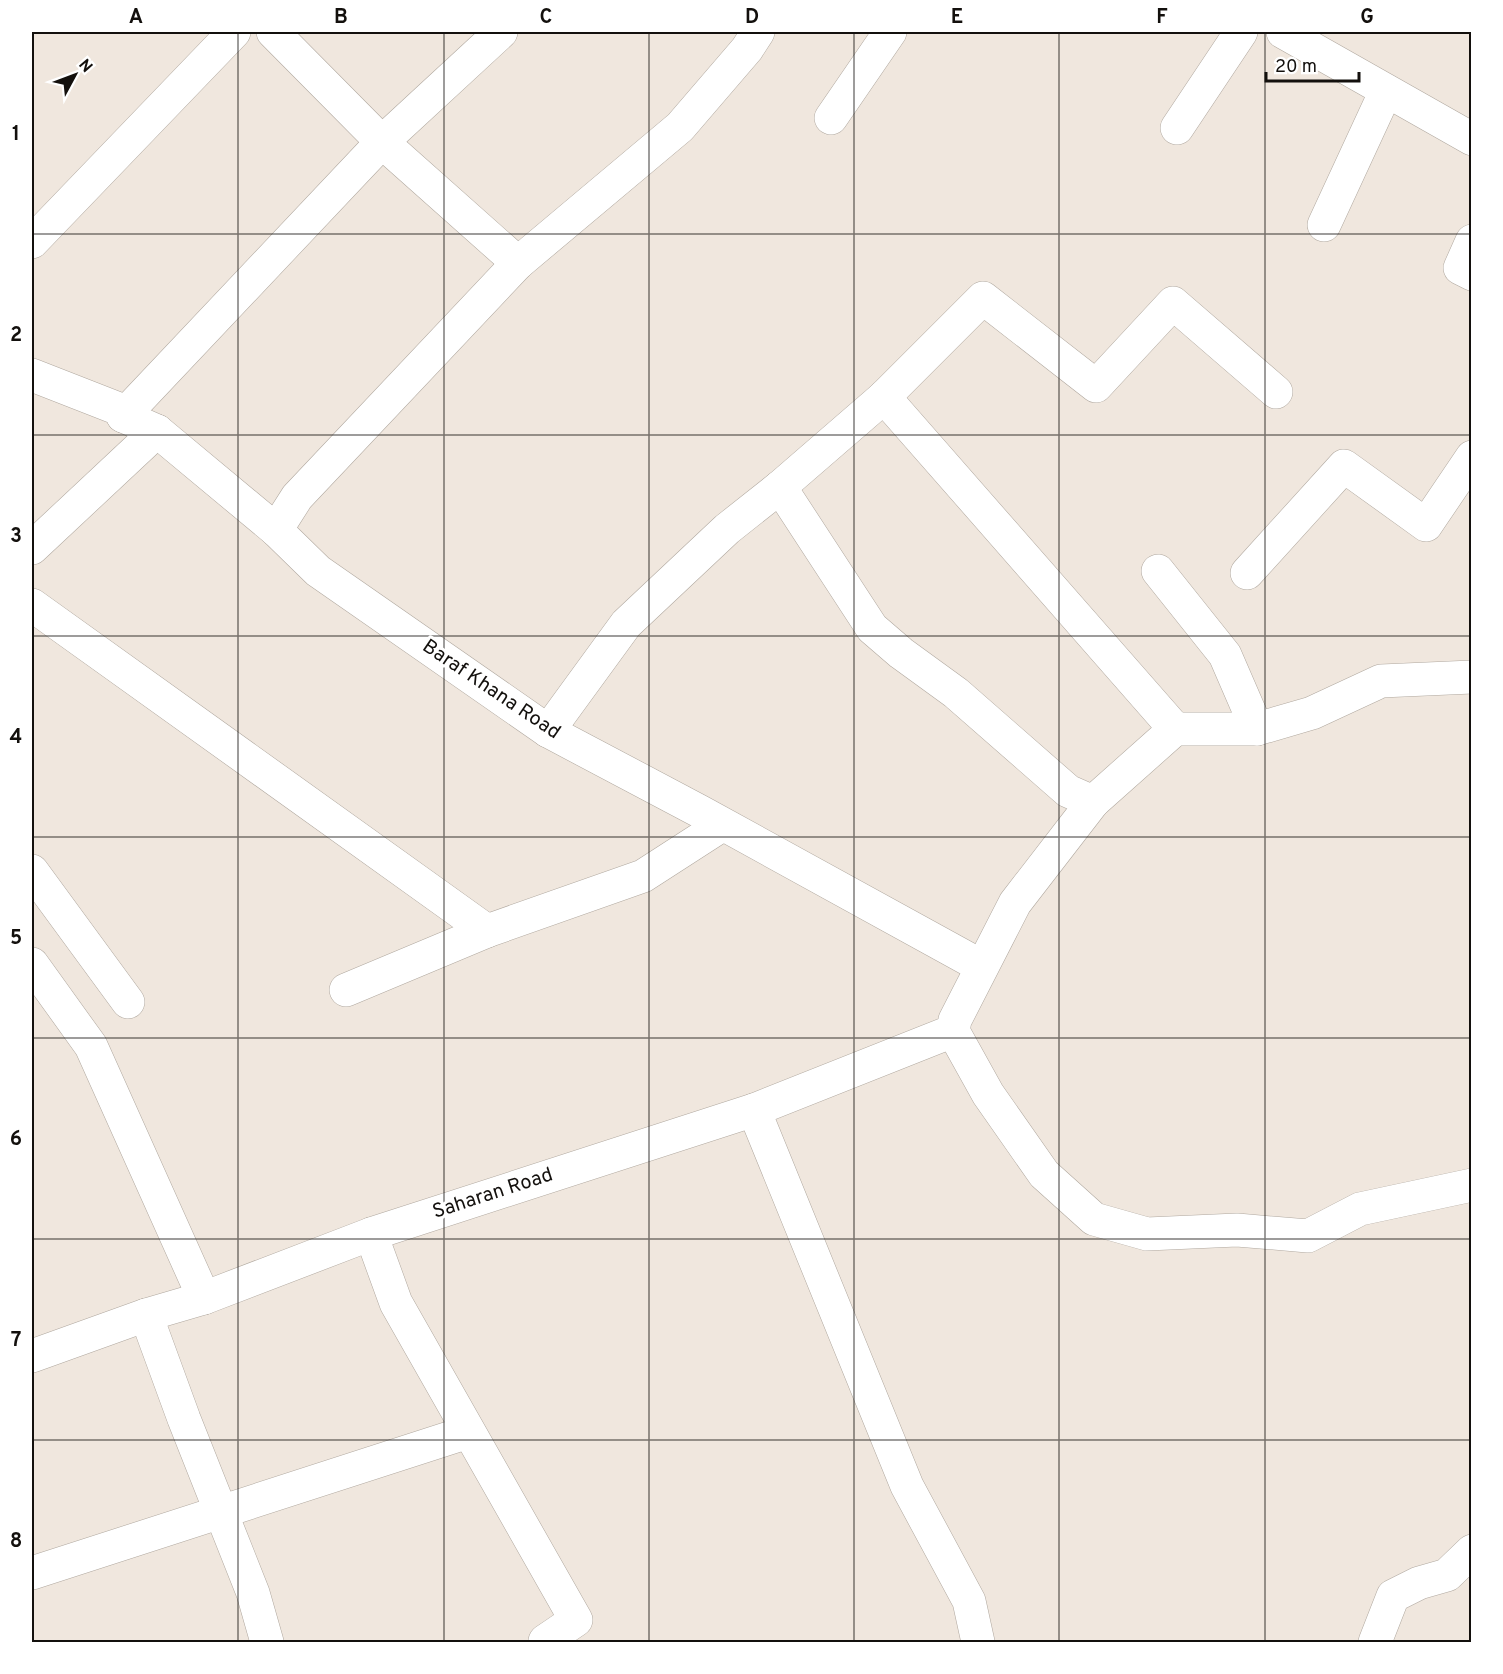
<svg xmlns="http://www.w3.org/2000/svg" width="1503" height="1674" font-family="Overpass,sans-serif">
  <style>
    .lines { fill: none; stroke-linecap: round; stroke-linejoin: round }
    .minor-casing { stroke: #b0a89f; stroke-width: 34 }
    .minor { stroke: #fff; stroke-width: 33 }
    .grid { fill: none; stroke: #13100d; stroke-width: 1.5; stroke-opacity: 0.55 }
    .labels { text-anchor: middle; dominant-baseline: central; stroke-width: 6; stroke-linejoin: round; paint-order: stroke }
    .street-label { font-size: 20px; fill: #13100d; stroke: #fff }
    .neatline { fill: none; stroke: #13100d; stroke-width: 2 }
    .grid-label { font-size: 20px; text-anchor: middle; font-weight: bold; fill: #13100d }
  </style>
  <rect width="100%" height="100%" fill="#f0e7de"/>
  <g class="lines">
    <defs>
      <g id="minor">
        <path d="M273 32 382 142 518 263"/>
        <path d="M1283 32 1472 139"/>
        <path d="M831 118 890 32"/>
        <path d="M1177 128 1241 32"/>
        <path d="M1324 225 1386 91"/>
        <path d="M1472 241 1460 268 1472 274"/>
        <path d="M32 242 234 32"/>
        <path d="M32 375 119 409 123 416 157 431 276 530 318 571 548 731 701 812 981 966"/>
        <path d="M884 397 1175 729"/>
        <path d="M123 416 382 142 501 32"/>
        <path d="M780 487 872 628 901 653 956 693 1068 791 1093 802"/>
        <path d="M276 530 297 497 518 263 680 127 747 49 758 32"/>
        <path d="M32 548 157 431"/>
        <path d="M1158 571 1225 655 1257 729"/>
        <path d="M1247 573 1344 466 1426 525 1472 457"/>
        <path d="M32 605 487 931"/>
        <path d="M1472 677 1381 681 1312 713 1257 729H1175L1093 802 1015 903 955 1020 953 1031 988 1094 1044 1174 1094 1219 1147 1234 1237 1230 1308 1236 1360 1209 1472 1185"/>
        <path d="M548 731 626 624 727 529 780 487 884 397 983 298 1096 386 1173 303 1276 392"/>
        <path d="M32 871 128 1002"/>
        <path d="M32 964 91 1046 204 1298"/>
        <path d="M346 990 487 931 643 876 722 825"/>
        <path d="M754 1110 907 1486 969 1601 978 1642"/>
        <path d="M371 1234 396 1303 576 1620 545 1641 546 1642"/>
        <path d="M146 1315 184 1419 253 1593 267 1642"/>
        <path d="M32 1356 146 1315 204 1298 371 1234 754 1110 953 1031"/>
        <path d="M32 1573 468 1432"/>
        <path d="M1375 1642 1393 1596 1419 1583 1447 1575 1472 1551"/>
      </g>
    </defs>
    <use href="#minor" class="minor-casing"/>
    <use href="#minor" class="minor"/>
  </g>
  <path class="grid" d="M238 32V1642M444 32V1642M649 32V1642M854 32V1642M1059 32V1642M1265 32V1642M32 234H1472M32 435H1472M32 636H1472M32 837H1472M32 1038H1472M32 1239H1472M32 1440H1472"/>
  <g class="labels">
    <g class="street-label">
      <text transform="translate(491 690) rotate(34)">Baraf Khana Road</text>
      <text transform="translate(493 1194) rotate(-18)">Saharan Road</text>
    </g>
  </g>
  <rect width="1503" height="1674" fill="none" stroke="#ffffff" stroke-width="66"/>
  <g transform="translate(75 75) rotate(49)" stroke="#ffffff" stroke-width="4.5" paint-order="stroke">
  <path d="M0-4.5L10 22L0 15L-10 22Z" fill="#13100d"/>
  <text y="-9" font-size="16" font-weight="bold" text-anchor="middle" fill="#13100d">N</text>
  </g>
  <path d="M1266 72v9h93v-9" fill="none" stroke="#13100d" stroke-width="3"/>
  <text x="1275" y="72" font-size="18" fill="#13100d" stroke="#ffffff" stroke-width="4.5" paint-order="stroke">20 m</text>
  <rect x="33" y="33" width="1437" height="1608" class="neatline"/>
  <g class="grid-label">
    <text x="136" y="23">A</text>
    <text x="341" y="23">B</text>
    <text x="546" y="23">C</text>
    <text x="752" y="23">D</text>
    <text x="957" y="23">E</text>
    <text x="1162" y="23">F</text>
    <text x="1367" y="23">G</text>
    <text x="16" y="140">1</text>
    <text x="16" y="341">2</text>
    <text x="16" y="542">3</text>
    <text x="16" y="743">4</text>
    <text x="16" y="944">5</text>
    <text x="16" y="1145">6</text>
    <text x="16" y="1346">7</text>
    <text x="16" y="1547">8</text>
  </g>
</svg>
